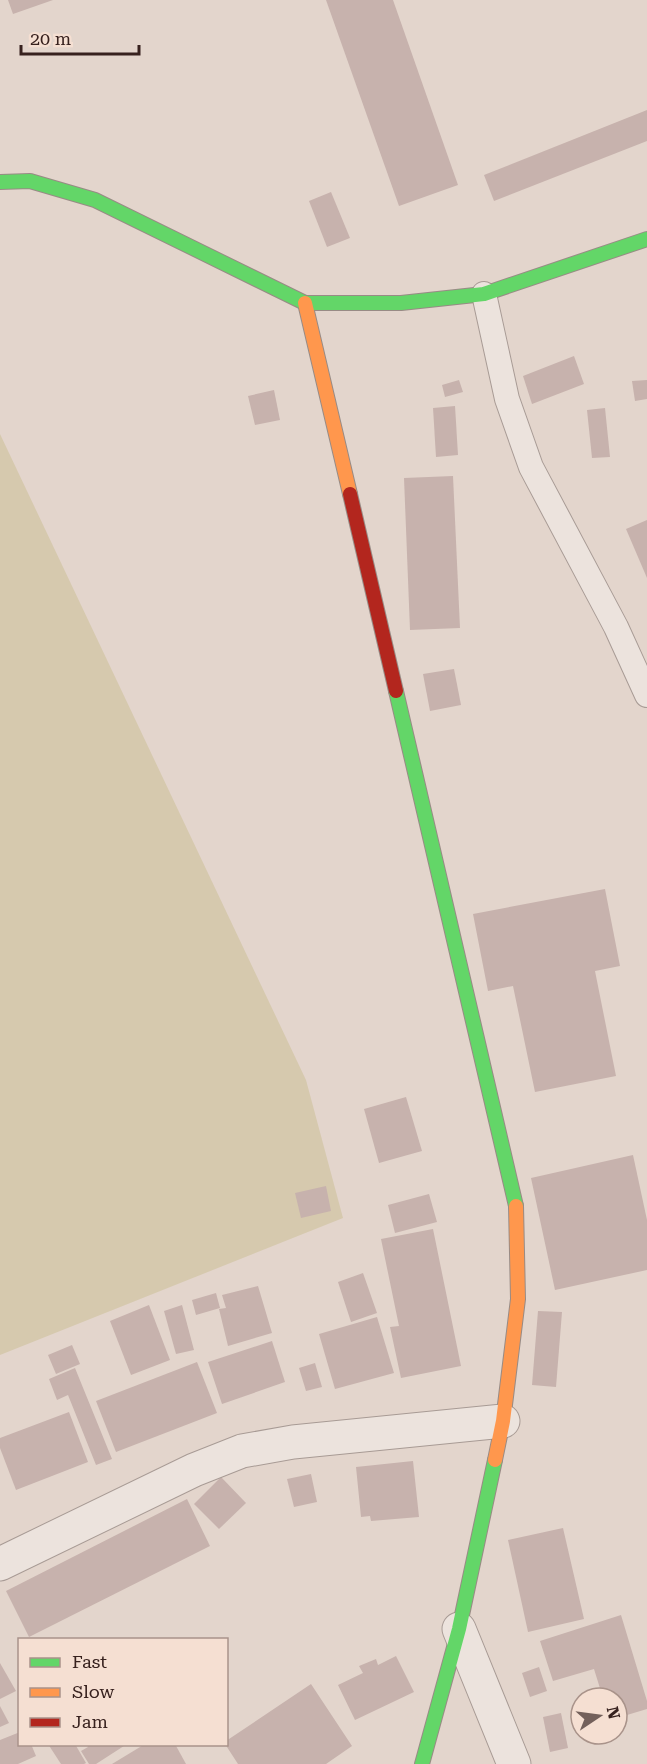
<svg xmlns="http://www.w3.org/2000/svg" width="647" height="1764" font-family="'Roboto Serif',serif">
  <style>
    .green { fill: #d6c9ae }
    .building { fill: #c7b2ad }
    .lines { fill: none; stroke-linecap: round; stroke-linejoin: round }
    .lane-casing { stroke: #a89b95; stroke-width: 26 }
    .street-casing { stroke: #a89b95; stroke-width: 35 }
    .fast-casing { stroke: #988b85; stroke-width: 16 }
    .slow-casing { stroke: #988b85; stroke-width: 16 }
    .jam-casing { stroke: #988b85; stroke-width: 16 }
    .lane { stroke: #ece3dd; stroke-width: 24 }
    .street { stroke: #ece3dd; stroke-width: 33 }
    .fast { stroke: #63d668; stroke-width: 14 }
    .slow { stroke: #ff974d; stroke-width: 14 }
    .jam { stroke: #b3261e; stroke-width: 14 }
  </style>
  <rect width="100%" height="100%" fill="#e3d5cc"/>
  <path class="green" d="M0 434 306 1080 343 1218 0 1355Z"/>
  <g class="building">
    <path d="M8 0H53L13 14Z"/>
    <path d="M326 0H393L458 185 399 206Z"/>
    <path d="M647 110V141L494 201 484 175Z"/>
    <path d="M331 192 350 238 327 247 309 201Z"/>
    <path d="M574 356 584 384 532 404 523 376Z"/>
    <path d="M459 380 463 392 445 397 442 385Z"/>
    <path d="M647 380V399L635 401 632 381Z"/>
    <path d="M274 390 280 420 255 425 248 396Z"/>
    <path d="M455 406 458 455 436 457 433 408Z"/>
    <path d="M605 408 610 457 592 458 587 410Z"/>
    <path d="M453 476 460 628 410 630 404 478Z"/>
    <path d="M647 520V578L626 529Z"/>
    <path d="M454 669 461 705 430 711 423 674Z"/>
    <path d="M605 889 620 966 595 971 616 1076 535 1092 513 986 488 991 473 914Z"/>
    <path d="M406 1097 422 1151 379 1163 364 1109Z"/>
    <path d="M633 1155 647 1220V1270L555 1290 531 1178Z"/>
    <path d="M326 1186 331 1211 301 1218 295 1193Z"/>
    <path d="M429 1194 437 1222 395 1233 388 1205Z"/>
    <path d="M433 1229 461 1366 401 1378 390 1327 399 1326 381 1239Z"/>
    <path d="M363 1273 377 1313 351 1322 338 1282Z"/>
    <path d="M258 1286 272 1333 228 1346 219 1309 226 1308 222 1295Z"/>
    <path d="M216 1293 220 1308 196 1315 192 1300Z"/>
    <path d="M149 1305 170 1360 131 1375 110 1321Z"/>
    <path d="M182 1305 194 1350 176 1354 164 1311Z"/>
    <path d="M538 1311 562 1312 556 1387 532 1385Z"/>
    <path d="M377 1317 394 1373 335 1389 319 1334Z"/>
    <path d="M272 1341 285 1382 222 1404 208 1362Z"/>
    <path d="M72 1345 80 1364 56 1374 48 1355Z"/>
    <path d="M197 1362 217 1413 116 1452 96 1401Z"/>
    <path d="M315 1363 322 1387 306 1391 299 1368Z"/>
    <path d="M75 1368 112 1459 96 1465 68 1395 57 1400 49 1379Z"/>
    <path d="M69 1412 88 1462 16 1490 0 1448V1438Z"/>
    <path d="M413 1461 419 1517 371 1521 370 1516 361 1517 356 1467Z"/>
    <path d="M311 1474 317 1502 294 1507 287 1479Z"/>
    <path d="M221 1477 246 1503 219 1529 194 1504Z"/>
    <path d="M187 1499 210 1546 29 1637 6 1591Z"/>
    <path d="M563 1528 584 1619 528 1632 508 1540Z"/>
    <path d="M621 1615 647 1701V1709L617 1718V1698H603L594 1669 553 1681 540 1641Z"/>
    <path d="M396 1656 414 1692 355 1720 338 1685 363 1673 359 1666 376 1659 378 1665Z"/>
    <path d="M0 1663 16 1691 0 1699Z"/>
    <path d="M539 1667 547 1691 530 1697 522 1673Z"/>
    <path d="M311 1684 352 1746 326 1764H238L225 1744H226V1741Z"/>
    <path d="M0 1706 9 1723 0 1727Z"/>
    <path d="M561 1713 568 1748 550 1752 543 1717Z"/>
    <path d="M20 1732V1744H31L36 1756 18 1764H0V1740Z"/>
    <path d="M48 1744H75L86 1763 84 1764H61Z"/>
    <path d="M87 1744H127L96 1764H89L81 1751 88 1747Z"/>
    <path d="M145 1744H175L186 1764H112Z"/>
  </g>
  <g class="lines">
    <defs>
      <path id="lane" d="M484 294 507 399 531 467 616 627 647 695"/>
      <g id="street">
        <path d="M0 1564 194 1470 242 1451 293 1442 503 1421"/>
        <path d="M459 1629 514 1764"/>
      </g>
      <g id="fast">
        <path d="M0 182 30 181 95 200 305 303H401L484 294 647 239"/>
        <path d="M396 691 516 1206"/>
        <path d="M422 1764 459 1629 495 1460"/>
      </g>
      <g id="slow">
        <path d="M305 303 350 494"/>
        <path d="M495 1460 503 1421 518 1299 516 1206"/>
      </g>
      <path id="jam" d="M350 494 396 691"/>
    </defs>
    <use href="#lane" class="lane-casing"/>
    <use href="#street" class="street-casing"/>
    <use href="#fast" class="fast-casing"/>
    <use href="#slow" class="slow-casing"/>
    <use href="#jam" class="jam-casing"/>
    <use href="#lane" class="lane"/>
    <use href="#street" class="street"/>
    <use href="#fast" class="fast"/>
    <use href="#slow" class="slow"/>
    <use href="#jam" class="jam"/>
  </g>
  <rect x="18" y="1638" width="210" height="108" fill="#f5dfd2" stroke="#a9938a" stroke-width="1.5"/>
  <rect x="30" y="1658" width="30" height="9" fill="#63d668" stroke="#a9938a" stroke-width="1.5"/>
  <text x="72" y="1668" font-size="18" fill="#37211e">Fast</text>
  <rect x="30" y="1688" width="30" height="9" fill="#ff974d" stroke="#a9938a" stroke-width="1.5"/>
  <text x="72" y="1698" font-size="18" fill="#37211e">Slow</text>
  <rect x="30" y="1718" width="30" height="9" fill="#b3261e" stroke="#a9938a" stroke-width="1.5"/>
  <text x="72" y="1728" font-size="18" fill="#37211e">Jam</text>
  <g transform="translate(599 1716) rotate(77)"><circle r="28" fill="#f5dfd2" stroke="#a9938a" stroke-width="1.5"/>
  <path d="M0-4.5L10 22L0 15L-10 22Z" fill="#73605b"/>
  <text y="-9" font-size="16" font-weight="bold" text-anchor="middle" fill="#37211e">N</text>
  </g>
  <path d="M21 45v9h118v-9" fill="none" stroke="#37211e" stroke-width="3"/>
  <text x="30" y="45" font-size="18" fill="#37211e" stroke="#f5dfd2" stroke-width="4.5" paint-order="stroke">20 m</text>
</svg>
